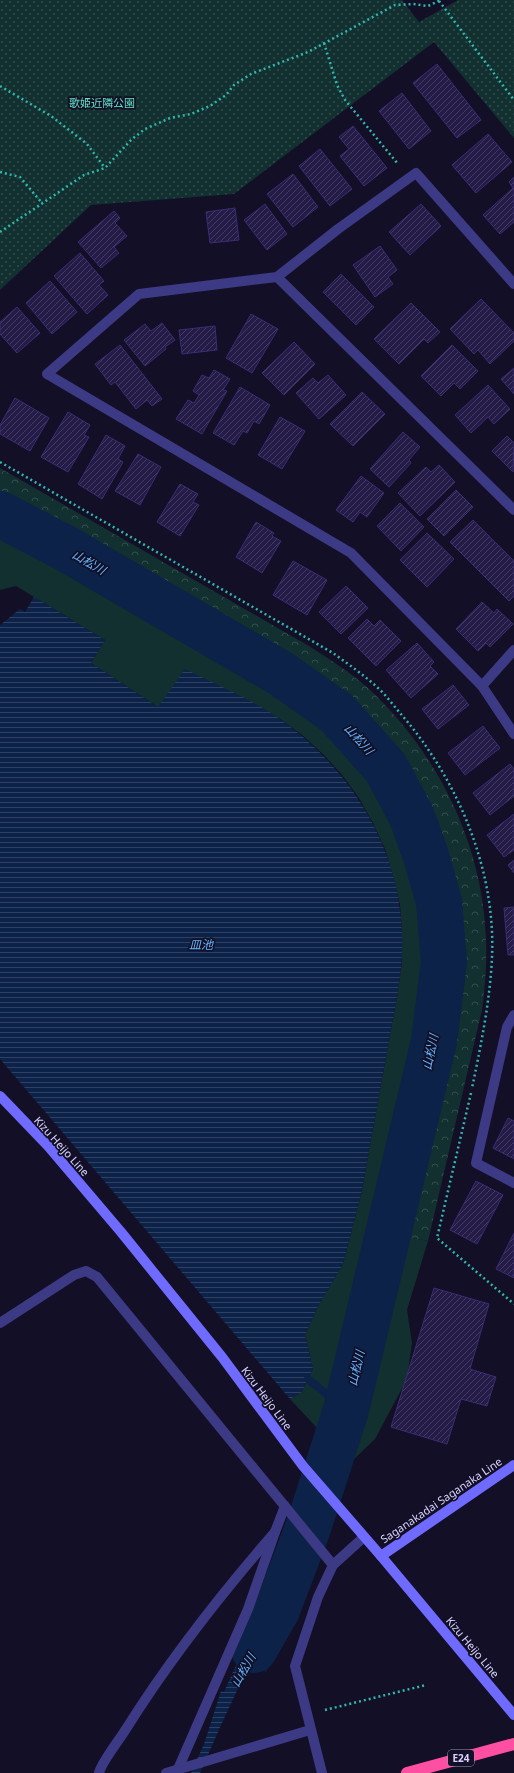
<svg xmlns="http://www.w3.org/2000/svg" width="514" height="1773" font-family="'Noto Sans','Noto Sans JP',sans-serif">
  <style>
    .grass { fill: #12302f }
    .forest { fill: url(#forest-crowns) }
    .park { fill: url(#park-dots) }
    .water { fill: url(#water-rules) }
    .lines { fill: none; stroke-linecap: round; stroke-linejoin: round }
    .stream { stroke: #0c2248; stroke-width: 8 }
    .river { stroke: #0c2248; stroke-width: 46 }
    .building { fill: url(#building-hatch); stroke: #3b2d73 }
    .path { stroke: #2fb8b0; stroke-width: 2.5; stroke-dasharray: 2 3; stroke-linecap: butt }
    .minor { stroke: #3d3a85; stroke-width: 10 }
    .secondary { stroke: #6f6bff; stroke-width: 10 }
    .motorway { stroke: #ff4fa3; stroke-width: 12 }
    .labels { text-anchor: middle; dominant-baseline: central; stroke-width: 3.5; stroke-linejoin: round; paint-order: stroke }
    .shield { fill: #130f26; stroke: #9e99be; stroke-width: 1 }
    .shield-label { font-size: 10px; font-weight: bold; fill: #d9d4ff }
    .park-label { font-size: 11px; fill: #5fe0c0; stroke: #130f26 }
    .street-label { font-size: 11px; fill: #d9d4ff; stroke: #130f26 }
    .water-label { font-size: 12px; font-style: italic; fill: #62b6ff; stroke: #130f26 }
  </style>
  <defs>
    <pattern id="forest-crowns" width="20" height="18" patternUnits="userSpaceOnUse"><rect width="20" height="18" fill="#12302f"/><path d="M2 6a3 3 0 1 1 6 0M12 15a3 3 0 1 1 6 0" fill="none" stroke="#344d4e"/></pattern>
    <pattern id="park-dots" width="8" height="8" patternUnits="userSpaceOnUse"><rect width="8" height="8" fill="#12302f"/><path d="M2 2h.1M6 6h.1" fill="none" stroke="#344d4e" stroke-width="1.8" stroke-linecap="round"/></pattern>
    <pattern id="water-rules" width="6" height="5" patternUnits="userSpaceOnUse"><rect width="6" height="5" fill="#0c2248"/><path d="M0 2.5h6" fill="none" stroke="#2f4163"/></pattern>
    <pattern id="building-hatch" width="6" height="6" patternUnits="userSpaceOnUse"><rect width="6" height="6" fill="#241b47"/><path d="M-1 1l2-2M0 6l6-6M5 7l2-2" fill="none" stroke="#433b63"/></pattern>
  </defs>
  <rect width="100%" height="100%" fill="#130f26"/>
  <g class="grass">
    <path d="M0 531 66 567 65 571 86 582H94L280 688C298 701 317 713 333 729 395 788 430 872 430 957 430 978 426 999 423 1020L344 1361H341L335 1385 336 1391 327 1430 316 1427 290 1399 302 1392 313 1369 305 1335 317 1308 343 1264 361 1195 398 991 402 962V933L400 905 393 876 385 849 373 823 359 798 342 775 323 754 302 735 280 719 255 705 158 707 91 663 105 640 16 586 0 590Z"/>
    <path d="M403 1236 428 1241 407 1310 412 1343 407 1379 375 1439 351 1462 346 1458 361 1403 367 1396 378 1368 373 1367Z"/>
  </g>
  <path class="forest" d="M0 468 309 646C329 659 350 672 368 688 438 753 483 844 486 940 487 964 485 987 482 1010L428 1241 403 1236 449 1024C453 1002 457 979 457 955 457 862 419 774 352 709 336 693 316 680 297 667L0 498Z"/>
  <path class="park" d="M0 0H402L419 22 458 0H514V138L434 42 234 194 91 205 0 290Z"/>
  <g class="water">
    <path d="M34 597 105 640 91 663 158 707 185 669C216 685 252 699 281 720 351 769 399 847 402 933 403 953 401 972 398 991L361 1195 343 1264 317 1308 305 1335 313 1369 302 1392 290 1399 0 1059V625L20 609 25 612Z"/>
    <path d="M270 1590 298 1597 266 1672 254 1661 248 1667 221 1725 200 1773H191L204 1744 221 1691 224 1692Z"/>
  </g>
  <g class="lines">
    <path class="stream" d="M308 1379 346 1410"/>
    <path class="river" d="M0 514 65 548 280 673 337 713 386 768 412 817 426 856 439 902 444 962 434 1041 346 1410 308 1528 277 1610 254 1650"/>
  </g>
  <g class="building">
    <path d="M437 64 481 120 457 138 413 83Z"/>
    <path d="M402 93 431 131 409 149 379 111Z"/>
    <path d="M353 126 387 168 364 186 340 156 349 149 339 137Z"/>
    <path d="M488 134 512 162 476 193 452 165Z"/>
    <path d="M320 149 352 189 330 206 299 166Z"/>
    <path d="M293 174 318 207 293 227 267 194Z"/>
    <path d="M514 177V222L500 234 483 215 513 188 509 182Z"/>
    <path d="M265 204 287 234 267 250 244 220Z"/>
    <path d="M421 204 441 226 410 255 389 232Z"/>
    <path d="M235 208 239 240 210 243 206 212Z"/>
    <path d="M114 211 120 218 115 223 127 236 114 247 119 253 101 268 78 242Z"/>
    <path d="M380 246 397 270 388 277 393 284 375 297 353 265Z"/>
    <path d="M80 253 104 281 99 285 108 295 87 314 54 276Z"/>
    <path d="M341 274 374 307 356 325 323 292Z"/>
    <path d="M50 281 77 312 52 334 26 303Z"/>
    <path d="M481 299 514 333V341L490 364 478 350 474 354 450 329Z"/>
    <path d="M411 303 440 332 428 343 424 339 399 364 374 339Z"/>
    <path d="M17 307 40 333 17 353 0 334V322Z"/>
    <path d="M251 314 278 329 252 373 226 358Z"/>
    <path d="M162 323 175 340 165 347 166 349 145 366 124 340 145 324 151 331Z"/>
    <path d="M215 326 217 350 182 354 179 330Z"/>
    <path d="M294 342 315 364 284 395 262 373Z"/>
    <path d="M120 345 162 399 152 406 147 400 136 409 115 382 111 385 95 364Z"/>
    <path d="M452 345 478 371 460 389 454 383 441 396 421 376Z"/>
    <path d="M514 368V394L501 379Z"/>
    <path d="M214 370 230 379 223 390 227 391 202 434 176 419 188 400 194 403 199 395 193 391 202 375 209 378Z"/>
    <path d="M328 375 346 395 319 419 296 393 313 378 318 383Z"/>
    <path d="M488 385 510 409 494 424 488 417 471 433 455 415Z"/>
    <path d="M240 387 270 405 259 424 254 421 247 433 243 431 234 445 213 433Z"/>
    <path d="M362 392 385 414 353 446 330 424Z"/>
    <path d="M15 398 49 418 30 451 0 434V425Z"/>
    <path d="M68 412 90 425 84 435 89 437 68 472 41 457Z"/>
    <path d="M280 417 305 431 282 469 258 455Z"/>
    <path d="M403 432 420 447 409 460 411 463 389 487 370 469Z"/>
    <path d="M106 435 125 446 118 459 123 462 102 499 78 484Z"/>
    <path d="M507 436 514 443 513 472 492 451Z"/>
    <path d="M138 454 161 467 140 505 115 491Z"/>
    <path d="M439 465 455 482 420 516 398 493 426 467 431 472Z"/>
    <path d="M361 476 384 493 367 517 360 512 353 522 336 510Z"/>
    <path d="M180 484 198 494 193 502 199 505 180 536 157 522Z"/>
    <path d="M456 490 473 507 444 536 427 519Z"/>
    <path d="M400 503 424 527 401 551 377 526Z"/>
    <path d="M473 520 514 561V596L509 601 450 542Z"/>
    <path d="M256 522 274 533 272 536 281 541 262 573 236 557Z"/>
    <path d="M427 533 454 559 427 587 400 560Z"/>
    <path d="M293 561 327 580 307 615 273 595Z"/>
    <path d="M346 586 368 608 341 634 319 612Z"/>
    <path d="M482 602 494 613 497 609 513 624 490 647 486 643 478 651 456 629Z"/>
    <path d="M367 619 374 626 380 620 401 641 376 666 348 638Z"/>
    <path d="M417 643 434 662 430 666 438 674 411 698 386 670Z"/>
    <path d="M453 685 469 705 438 729 422 709Z"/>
    <path d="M483 726 500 748 465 775 448 753Z"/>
    <path d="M510 764 514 769V796L490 815 473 793Z"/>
    <path d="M514 814V850L504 857 487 835Z"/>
    <path d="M514 860V873L508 865Z"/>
    <path d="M514 907V955H508L504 908Z"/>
    <path d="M508 1118 514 1121V1159L493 1148Z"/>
    <path d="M476 1181 503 1195 477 1244 450 1230Z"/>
    <path d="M514 1233V1278L496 1269Z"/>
    <path d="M434 1288 489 1304 470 1369 496 1377 487 1406 461 1399 447 1444 391 1427Z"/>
  </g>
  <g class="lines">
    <g class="path">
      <path d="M439 1 514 100"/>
      <path d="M324 43 337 85 345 100 398 164"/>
      <path d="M0 86 51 116 87 144 105 168"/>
      <path d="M0 172 20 177 42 203"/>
      <path d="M0 232 84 175 105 168 132 139 145 129 170 118 191 114 210 106 226 95 234 85 251 74 308 52 395 5 413 4 428 6 441 0"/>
      <path d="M0 462 333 653C348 664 364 675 378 688 386 695 393 705 400 713 457 778 496 869 492 957 490 1001 481 1045 472 1088"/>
      <path d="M471 1093 437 1238 514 1304"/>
      <path d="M325 1710 426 1685"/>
    </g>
    <g class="minor">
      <path d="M277 277 514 510"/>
      <path d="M514 284 416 173 338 229 277 277 139 294 47 374 351 553 482 686 514 734"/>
      <path d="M482 686 514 650"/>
      <path d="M514 1015 507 1027 476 1163 514 1183"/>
      <path d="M0 1323 74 1275 86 1271 97 1277 333 1565"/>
      <path d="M178 1769 248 1609 275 1532 285 1506"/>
      <path d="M99 1773C101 1763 120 1739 126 1729 170 1659 221 1594 275 1532"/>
      <path d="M166 1773 310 1730"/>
      <path d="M322 1773 295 1666 318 1597 333 1565 364 1537"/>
    </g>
    <g class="secondary">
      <path d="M0 1096 48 1146 121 1232 222 1357 303 1466 381 1556 514 1715"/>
      <path d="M381 1556 514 1465"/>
    </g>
    <path class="motorway" d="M407 1773 514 1744"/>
  </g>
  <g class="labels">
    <rect class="shield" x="448" y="1750" width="26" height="16" rx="3"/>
    <g class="shield-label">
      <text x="461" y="1758">E24</text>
    </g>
    <g class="park-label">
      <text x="102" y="102">歌姫近隣公園</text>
    </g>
    <g class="street-label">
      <text transform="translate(62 1146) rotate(48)">Kizu Heijo Line</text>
      <text transform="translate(267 1398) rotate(53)">Kizu Heijo Line</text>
      <text transform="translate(441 1500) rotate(-34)">Saganakadai Saganaka Line</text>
      <text transform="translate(473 1647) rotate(50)">Kizu Heijo Line</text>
    </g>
    <g class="water-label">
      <text transform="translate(89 562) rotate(30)">山松川</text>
      <text transform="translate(359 739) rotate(48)">山松川</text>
      <text x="201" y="944">皿池</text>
      <text transform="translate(430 1052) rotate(-78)">山松川</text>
      <text transform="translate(356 1368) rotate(-77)">山松川</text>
      <text transform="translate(243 1670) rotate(-60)">山松川</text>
    </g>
  </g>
</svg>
